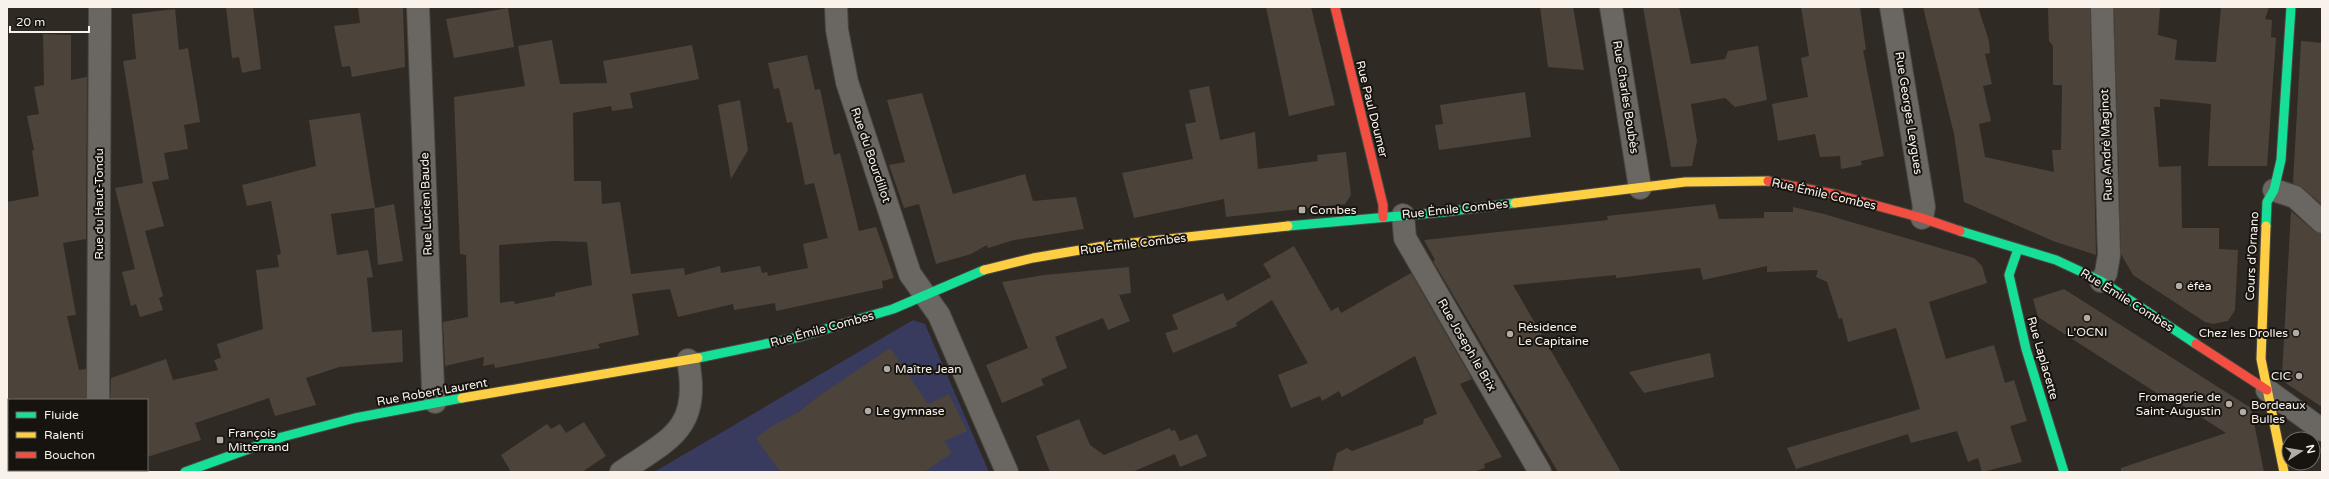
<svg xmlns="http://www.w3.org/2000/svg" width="2329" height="479" font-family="'Varela Round',sans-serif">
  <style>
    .green { fill: #383a5e }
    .building { fill: #4c443b; fill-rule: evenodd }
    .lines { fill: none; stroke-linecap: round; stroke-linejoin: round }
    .street-casing { stroke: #4b4842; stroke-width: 24 }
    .fast-casing { stroke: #4b4842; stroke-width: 11 }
    .slow-casing { stroke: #4b4842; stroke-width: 11 }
    .jam-casing { stroke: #4b4842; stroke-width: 11 }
    .street { stroke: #6a6662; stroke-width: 22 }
    .fast { stroke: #16e098; stroke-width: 9 }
    .slow { stroke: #ffcf43; stroke-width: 9 }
    .jam { stroke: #f24e42; stroke-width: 9 }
    .poi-dot { fill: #b2aca5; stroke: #17130f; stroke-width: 1.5 }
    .labels { text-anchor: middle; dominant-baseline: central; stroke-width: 4; stroke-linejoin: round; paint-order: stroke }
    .street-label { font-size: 12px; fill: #f8f2eb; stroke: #17130f }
    .poi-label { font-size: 12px; fill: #f8f2eb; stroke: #17130f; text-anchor: start }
  </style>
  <rect width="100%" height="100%" fill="#2f2a24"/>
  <path class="green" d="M913 320 925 324 989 472H654Z"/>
  <g class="building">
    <path d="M226 7H253L261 69 242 73 239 57 232 58Z"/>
    <path d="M358 7H403L405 67 352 77 350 66 342 67 334 26 360 23Z"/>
    <path d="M1266 7H1311L1335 105 1289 116Z"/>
    <path d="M1540 7H1573L1584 70 1548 67Z"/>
    <path d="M1643 7H1679L1691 64 1725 59 1728 51 1758 46 1767 100 1735 107 1725 98 1691 104 1697 141 1692 166 1671 167Z"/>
    <path d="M1801 7H1860L1866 50H1863L1884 156 1861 161 1862 165 1841 169 1840 156 1820 157 1815 134 1778 141 1772 104 1808 97 1801 58 1809 56Z"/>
    <path d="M1923 7H1978L1989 41 1990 53 1985 54 1992 84 1983 86 1991 121 1979 124 1985 157 2054 172 2052 150H2061L2062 85H2053V46L2049 41 2048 7H2090L2096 255 2053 241 1964 202 1954 134Z"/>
    <path d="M2114 7H2160L2158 35 2177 40 2175 60 2216 62 2221 7H2269L2265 19 2272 20 2271 37 2276 38 2267 166H2208L2211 104 2160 99V107H2154L2159 167 2181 166 2182 228H2219V249L2238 250 2235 310 2228 321 2213 324 2205 322 2133 275 2121 254Z"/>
    <path d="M508 8 514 47 454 58 446 19Z"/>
    <path d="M175 9 179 50 188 48 200 122 184 125 188 149 164 153 169 179 152 182 164 226 145 231 163 296 159 298 163 310 140 317 136 304 131 306 122 272 135 269 115 188 143 183 123 61 136 59 132 14Z"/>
    <path d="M43 34 71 35V80L87 77 86 239 63 243 76 315 67 316 79 370 86 369V400H7V202L39 196 32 151 34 150 27 116 39 114 34 87 44 85Z"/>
    <path d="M552 40 560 84 607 83 603 61 692 45 699 79 630 93 633 108 612 111 611 106 573 113 574 181H601L602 204 620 202 631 274 684 268 685 275 720 266 721 273 760 266 762 273 767 272 768 276 808 268 803 244 828 238 814 183 805 185 792 122 787 123 779 88 774 89 768 63 807 55 815 90 820 89 834 155 840 153 859 231 876 227 894 278 882 281 883 288 776 311 775 303 734 310 733 304 678 317 670 289 632 294 639 335 598 344 600 348 495 368 494 364 483 366 484 357 445 366 443 322 468 317 466 255 460 254 454 97 525 86 518 46ZM554 241 587 242 592 285 555 293V296L515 304 514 301 500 303 499 245Z"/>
    <path d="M2301 41 2322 43V205L2303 188 2293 183Z"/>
    <path d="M1209 86 1220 140 1255 132 1258 169 1318 161 1317 155 1346 152 1351 195 1345 204 1226 217 1224 199 1134 218 1122 173 1193 159 1185 124 1196 122 1189 90Z"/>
    <path d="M1525 92 1531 137 1439 150 1435 125 1443 124 1440 105Z"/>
    <path d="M922 93 953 194 1025 174 1033 201 1076 197 1084 229 1014 240 988 248 987 245 971 254 936 264 919 204 904 208 889 165 905 162 887 100Z"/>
    <path d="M740 100 748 150 731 179 718 105Z"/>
    <path d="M360 113 375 208 394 204 403 261 378 265 374 208 331 214 337 255 368 250 373 277 367 278 372 332 402 330 403 362 339 367 306 378 316 405 275 416 269 398 195 423 201 440 147 457V400H110L111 378 166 359 173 380 218 370 214 360 221 358 217 344 263 329 256 270 279 267 277 255 281 254 271 201 247 206 242 185 316 166 309 120Z"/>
    <path d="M1715 204 1719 219 1764 218V212H1793V207L1824 214 1974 258 1982 266 1987 283 1929 302 1946 359 1994 345 2005 383 2014 380 2027 421 2010 426 2022 462 1982 472 1978 458 1968 462 1957 431 1911 443 1908 434 1796 469 1787 448 1920 409 1896 328 1848 342 1842 318 1839 319 1827 282 1816 277 1818 270 1767 272V266L1703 280 1700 268 1616 278V275L1513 285 1621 472H1558L1433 261 1435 260 1424 240 1608 220 1607 216Z"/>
    <path d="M2291 211 2314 231 2322 234V407L2287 384 2282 375Z"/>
    <path d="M1294 246 1331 311 1338 307 1341 313 1411 273 1472 379 1460 384 1502 457 1484 464 1485 468 1473 472H1332L1337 453 1347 448 1352 451 1400 433 1423 424 1424 419 1437 414 1415 356 1342 397 1339 391 1322 401 1320 396 1291 408 1278 375 1308 363 1272 300 1236 323 1237 326 1173 353 1165 333 1178 329 1172 315 1223 293 1227 301 1271 277 1263 264Z"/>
    <path d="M1129 267 1131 293 1119 295 1130 321 1108 330 1103 318 1055 337 1067 368 1041 379 1044 385 1002 403 986 365 1028 348 1002 282 1044 275Z"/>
    <path d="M2064 289 2251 408 2264 472H2121V468L2226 433 2168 396 2166 399 2038 317 2033 299Z"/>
    <path d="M890 348 928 404 949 394 967 431 944 441 952 453 924 472H780L756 438 772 426 799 412 816 398Z"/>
    <path d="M1710 353 1714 377 1644 393 1629 372Z"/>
    <path d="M1079 419 1090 445 1104 455 1170 428 1171 431 1175 430 1180 441 1197 434 1207 456 1180 467 1175 454 1132 472H1050L1036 436Z"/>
    <path d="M584 422 606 456 582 472H511L501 455 547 424 551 429 560 424 566 433Z"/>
  </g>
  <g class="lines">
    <defs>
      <g id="street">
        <path d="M418 7 433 388 435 402"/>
        <path d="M836 7 837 30 847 82 910 274 939 315 1007 472"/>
        <path d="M1611 7 1640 188"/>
        <path d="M1891 7 1924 207 1922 218"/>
        <path d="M2274 190 2295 197 2322 222"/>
        <path d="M1403 215 1405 238 1540 472"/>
        <path d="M2101 281 2106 273 2109 255 2102 7"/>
        <path d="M2267 390 2322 430"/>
        <path d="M98 400 100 7"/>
        <path d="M101 470V472"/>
        <path d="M621 472C671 438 701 429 688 360"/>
      </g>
      <g id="fast">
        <path d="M1288 226 1444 212 1515 203"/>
        <path d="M2266 226 2267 202 2274 190 2281 160 2291 7"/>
        <path d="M1960 231 2056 260 2101 281 2196 344"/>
        <path d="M2018 249 2009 275 2026 349 2064 472"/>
        <path d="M698 358 799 337 893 309 984 270"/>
        <path d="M185 472 282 437 355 418 462 398"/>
      </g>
      <g id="slow">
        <path d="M1515 203 1685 182 1768 181"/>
        <path d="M2266 226 2261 359 2284 472"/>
        <path d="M984 270 1033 258 1104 246 1288 226"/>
        <path d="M462 398 698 358"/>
      </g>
      <g id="jam">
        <path d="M1335 7 1383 205V217"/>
        <path d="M1768 181 1838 195 1922 218 1960 231"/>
        <path d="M2196 344 2267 390"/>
      </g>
    </defs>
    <use href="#street" class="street-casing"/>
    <use href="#fast" class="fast-casing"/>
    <use href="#slow" class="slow-casing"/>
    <use href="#jam" class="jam-casing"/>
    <use href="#street" class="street"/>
    <use href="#fast" class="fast"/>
    <use href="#slow" class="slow"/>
    <use href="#jam" class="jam"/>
  </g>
  <g class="poi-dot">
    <rect x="1298" y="206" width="8" height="8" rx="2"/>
    <circle cx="2179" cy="286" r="4"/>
    <circle cx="2087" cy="318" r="4"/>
    <circle cx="2296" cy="333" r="4"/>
    <circle cx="1510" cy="334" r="4"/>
    <circle cx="887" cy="369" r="4"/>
    <circle cx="2299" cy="376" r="4"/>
    <circle cx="2229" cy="404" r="4"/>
    <circle cx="868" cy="411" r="4"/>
    <circle cx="2243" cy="412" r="4"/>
    <rect x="216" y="436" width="8" height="8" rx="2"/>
  </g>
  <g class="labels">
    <g class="street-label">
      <text transform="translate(1626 97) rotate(81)">Rue Charles Boubès</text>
      <text transform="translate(1372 109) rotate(76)">Rue Paul Doumer</text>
      <text transform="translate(1909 113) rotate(81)">Rue Georges Leygues</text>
      <text transform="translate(2106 145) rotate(-92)">Rue André Maginot</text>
      <text transform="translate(871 155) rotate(71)">Rue du Bourdillot</text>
      <text transform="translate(1824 194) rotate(13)">Rue Émile Combes</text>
      <text transform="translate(99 204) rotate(-90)">Rue du Haut-Tondu</text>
      <text transform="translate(426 204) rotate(-92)">Rue Lucien Baude</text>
      <text transform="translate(1455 209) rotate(-6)">Rue Émile Combes</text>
      <text transform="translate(1133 244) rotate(-7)">Rue Émile Combes</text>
      <text transform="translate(2252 256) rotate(-87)">Cours d'Ornano</text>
      <text transform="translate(2127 300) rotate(32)">Rue Émile Combes</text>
      <text transform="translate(822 329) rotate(-15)">Rue Émile Combes</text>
      <text transform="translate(1467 345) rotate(60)">Rue Joseph le Brix</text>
      <text transform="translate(2043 358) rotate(74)">Rue Laplacette</text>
      <text transform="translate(432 392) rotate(-10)">Rue Robert Laurent</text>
    </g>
    <g class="poi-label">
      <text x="1310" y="210">Combes</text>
      <text x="2187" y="286">éféa</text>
      <text x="1518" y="327">Résidence<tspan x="1518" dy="14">Le Capitaine</tspan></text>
      <text x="2087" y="332" text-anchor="middle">L'OCNI</text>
      <text x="2288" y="333" text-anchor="end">Chez les Drolles</text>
      <text x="895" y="369">Maître Jean</text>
      <text x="2291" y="376" text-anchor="end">CIC</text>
      <text x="2221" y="397" text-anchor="end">Fromagerie de<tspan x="2221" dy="14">Saint-Augustin</tspan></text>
      <text x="2251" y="405">Bordeaux<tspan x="2251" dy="14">Bulles</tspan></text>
      <text x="876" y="411">Le gymnase</text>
      <text x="228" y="433">François<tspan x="228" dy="14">Mitterrand</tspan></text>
    </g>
  </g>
  <rect width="2329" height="479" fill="none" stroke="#f8f2eb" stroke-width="16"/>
  <rect x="8" y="399" width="140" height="72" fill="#17130f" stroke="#716c67"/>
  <rect x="16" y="412" width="20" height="6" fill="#16e098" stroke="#716c67"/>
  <text x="44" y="419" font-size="12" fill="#f8f2eb">Fluide</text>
  <rect x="16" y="432" width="20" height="6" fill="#ffcf43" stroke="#716c67"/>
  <text x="44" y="439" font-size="12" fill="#f8f2eb">Ralenti</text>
  <rect x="16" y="452" width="20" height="6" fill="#f24e42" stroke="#716c67"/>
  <text x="44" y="459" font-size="12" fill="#f8f2eb">Bouchon</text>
  <g transform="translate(2301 451) rotate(78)"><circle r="19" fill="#17130f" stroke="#716c67"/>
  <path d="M0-3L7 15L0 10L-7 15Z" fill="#b2aca5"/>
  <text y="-6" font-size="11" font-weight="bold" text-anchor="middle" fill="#f8f2eb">N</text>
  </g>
  <path d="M10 26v6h79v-6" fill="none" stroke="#f8f2eb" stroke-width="2"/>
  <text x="16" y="26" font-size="12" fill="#f8f2eb" stroke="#17130f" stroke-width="3" paint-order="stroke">20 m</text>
</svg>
